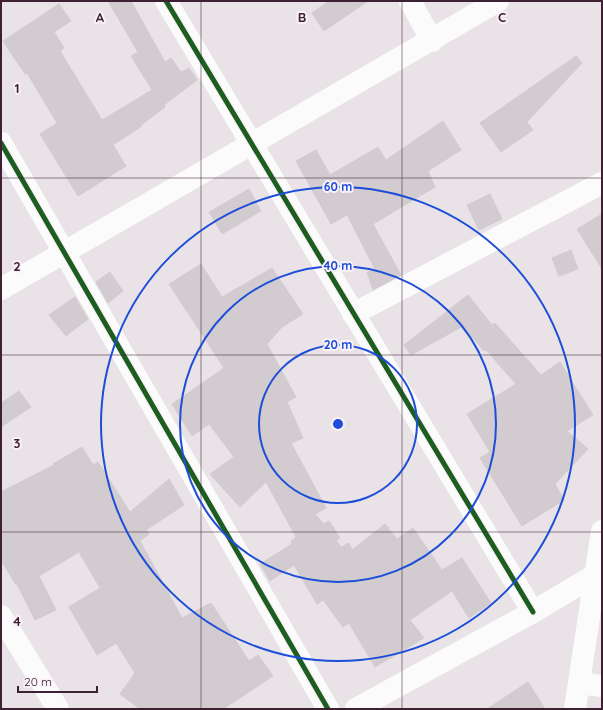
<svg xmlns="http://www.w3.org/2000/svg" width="603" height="710" font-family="Quicksand,sans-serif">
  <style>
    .building { fill: #d2ccd1; stroke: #d2cbd1 }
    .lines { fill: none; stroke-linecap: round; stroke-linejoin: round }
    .street { stroke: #fcfbfc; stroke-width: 22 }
    .cycleway-casing { stroke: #f9f1f8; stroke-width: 8 }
    .cycleway { stroke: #1b5e20; stroke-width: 5 }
    .grid { fill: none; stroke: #3e2033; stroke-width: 1; stroke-opacity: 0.55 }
    .ring { fill: none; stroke: #1d4ed8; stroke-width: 2 }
    .grid-label { font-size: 13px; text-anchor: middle; font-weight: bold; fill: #3e2033; stroke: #f9f1f8; stroke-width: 4; stroke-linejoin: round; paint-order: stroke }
    .centre { fill: #1d4ed8; stroke: #f9f1f8; stroke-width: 2 }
    .ring-label { font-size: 12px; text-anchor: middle; font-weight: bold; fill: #1d4ed8; stroke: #f9f1f8; stroke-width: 4; stroke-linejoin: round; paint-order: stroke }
  </style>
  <rect width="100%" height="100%" fill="#e9e3e8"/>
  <g class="building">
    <path d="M108 1H131L165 62 171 58 181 72 189 68 197 80 164 105 165 107 141 125 142 126 113 145 126 166 78 196 40 134 57 123 27 73 25 74 3 41 59 4 71 21 54 32 64 48 60 51 102 120 152 90 131 56 138 52Z"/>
    <path d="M329 1H368L324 31 312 13Z"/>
    <path d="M576 56 582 63 527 122 533 130 501 152 480 123Z"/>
    <path d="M443 121 461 150 428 171 435 187 373 224 401 275 373 290 367 272 375 269 347 215 331 224 296 161 316 150 330 175 378 147 386 160Z"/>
    <path d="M249 189 261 211 222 234 209 212Z"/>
    <path d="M490 194 502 219 479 230 467 205Z"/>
    <path d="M602 214V269L577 229Z"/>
    <path d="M571 250 578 269 559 276 552 258Z"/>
    <path d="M201 264 222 297 272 268 303 314 282 327 267 344 296 397 287 402 303 438 291 443 326 508 315 514 324 524 329 521 340 538 336 540 341 547 349 543 352 550 385 524 397 539 413 528 442 570 462 558 491 603 469 618 452 591 410 620 424 638 375 667 349 623 343 627 323 600 317 604 294 565 270 581 260 564 292 544 291 541 296 537 266 482 240 507 210 474 234 457 209 424 192 436 172 404 224 368 169 284Z"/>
    <path d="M110 272 123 291 108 303 96 282Z"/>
    <path d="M468 295 492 325 495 323 541 375 560 362 593 415 567 431 588 449 555 484 564 500 522 526 480 458 490 452 467 414 516 384 486 350 484 351 463 326 411 355 404 345Z"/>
    <path d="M75 297 88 319 66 336 49 315Z"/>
    <path d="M19 391 31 407 1 427V403Z"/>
    <path d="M82 447 93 465 98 462 130 512 169 479 184 505 146 530 149 534 140 541 182 618 211 603 249 661 258 655 273 676 223 709H140L120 694 135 673 116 643 97 655 69 607 100 588 79 552 39 576 56 610 35 620 17 584 16 585 1 560V492L54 465 53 464Z"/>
    <path d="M528 682 545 709H487Z"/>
  </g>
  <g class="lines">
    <g class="street">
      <path d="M166 1 533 612"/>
      <path d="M410 1 432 41"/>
      <path d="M1 143 328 709"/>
      <path d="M1 289 498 1"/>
      <path d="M353 314 602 183"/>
      <path d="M1 616 58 709"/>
      <path d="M579 683 602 686"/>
      <path d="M356 709 533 612 595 575"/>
      <path d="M575 709 602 531"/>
    </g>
    <defs>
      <g id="cycleway">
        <path d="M166 1 533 612"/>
        <path d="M1 143 328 709"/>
      </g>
    </defs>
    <use href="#cycleway" class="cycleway-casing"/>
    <use href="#cycleway" class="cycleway"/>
  </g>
  <path class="grid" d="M201 1V709M402 1V709M1 178H602M1 355H602M1 532H602"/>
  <g class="ring">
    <circle cx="338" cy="424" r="79"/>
    <circle cx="338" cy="424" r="158"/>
    <circle cx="338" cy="424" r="237"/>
  </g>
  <g class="grid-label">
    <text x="100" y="22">A</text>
    <text x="302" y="22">B</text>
    <text x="502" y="22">C</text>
    <text x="17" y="93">1</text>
    <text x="17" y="271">2</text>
    <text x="17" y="448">3</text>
    <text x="17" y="626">4</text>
  </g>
  <circle cx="338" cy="424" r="6" class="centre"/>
  <g class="ring-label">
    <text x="338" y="191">60 m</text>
    <text x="338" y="270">40 m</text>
    <text x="338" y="349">20 m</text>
  </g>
  <rect width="603" height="710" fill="none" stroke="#3e2033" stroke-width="4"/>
  <path d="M18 686v6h79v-6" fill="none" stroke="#3e2033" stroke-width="2"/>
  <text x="24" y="686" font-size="12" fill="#3e2033" stroke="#f9f1f8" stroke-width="3" paint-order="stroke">20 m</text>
</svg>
